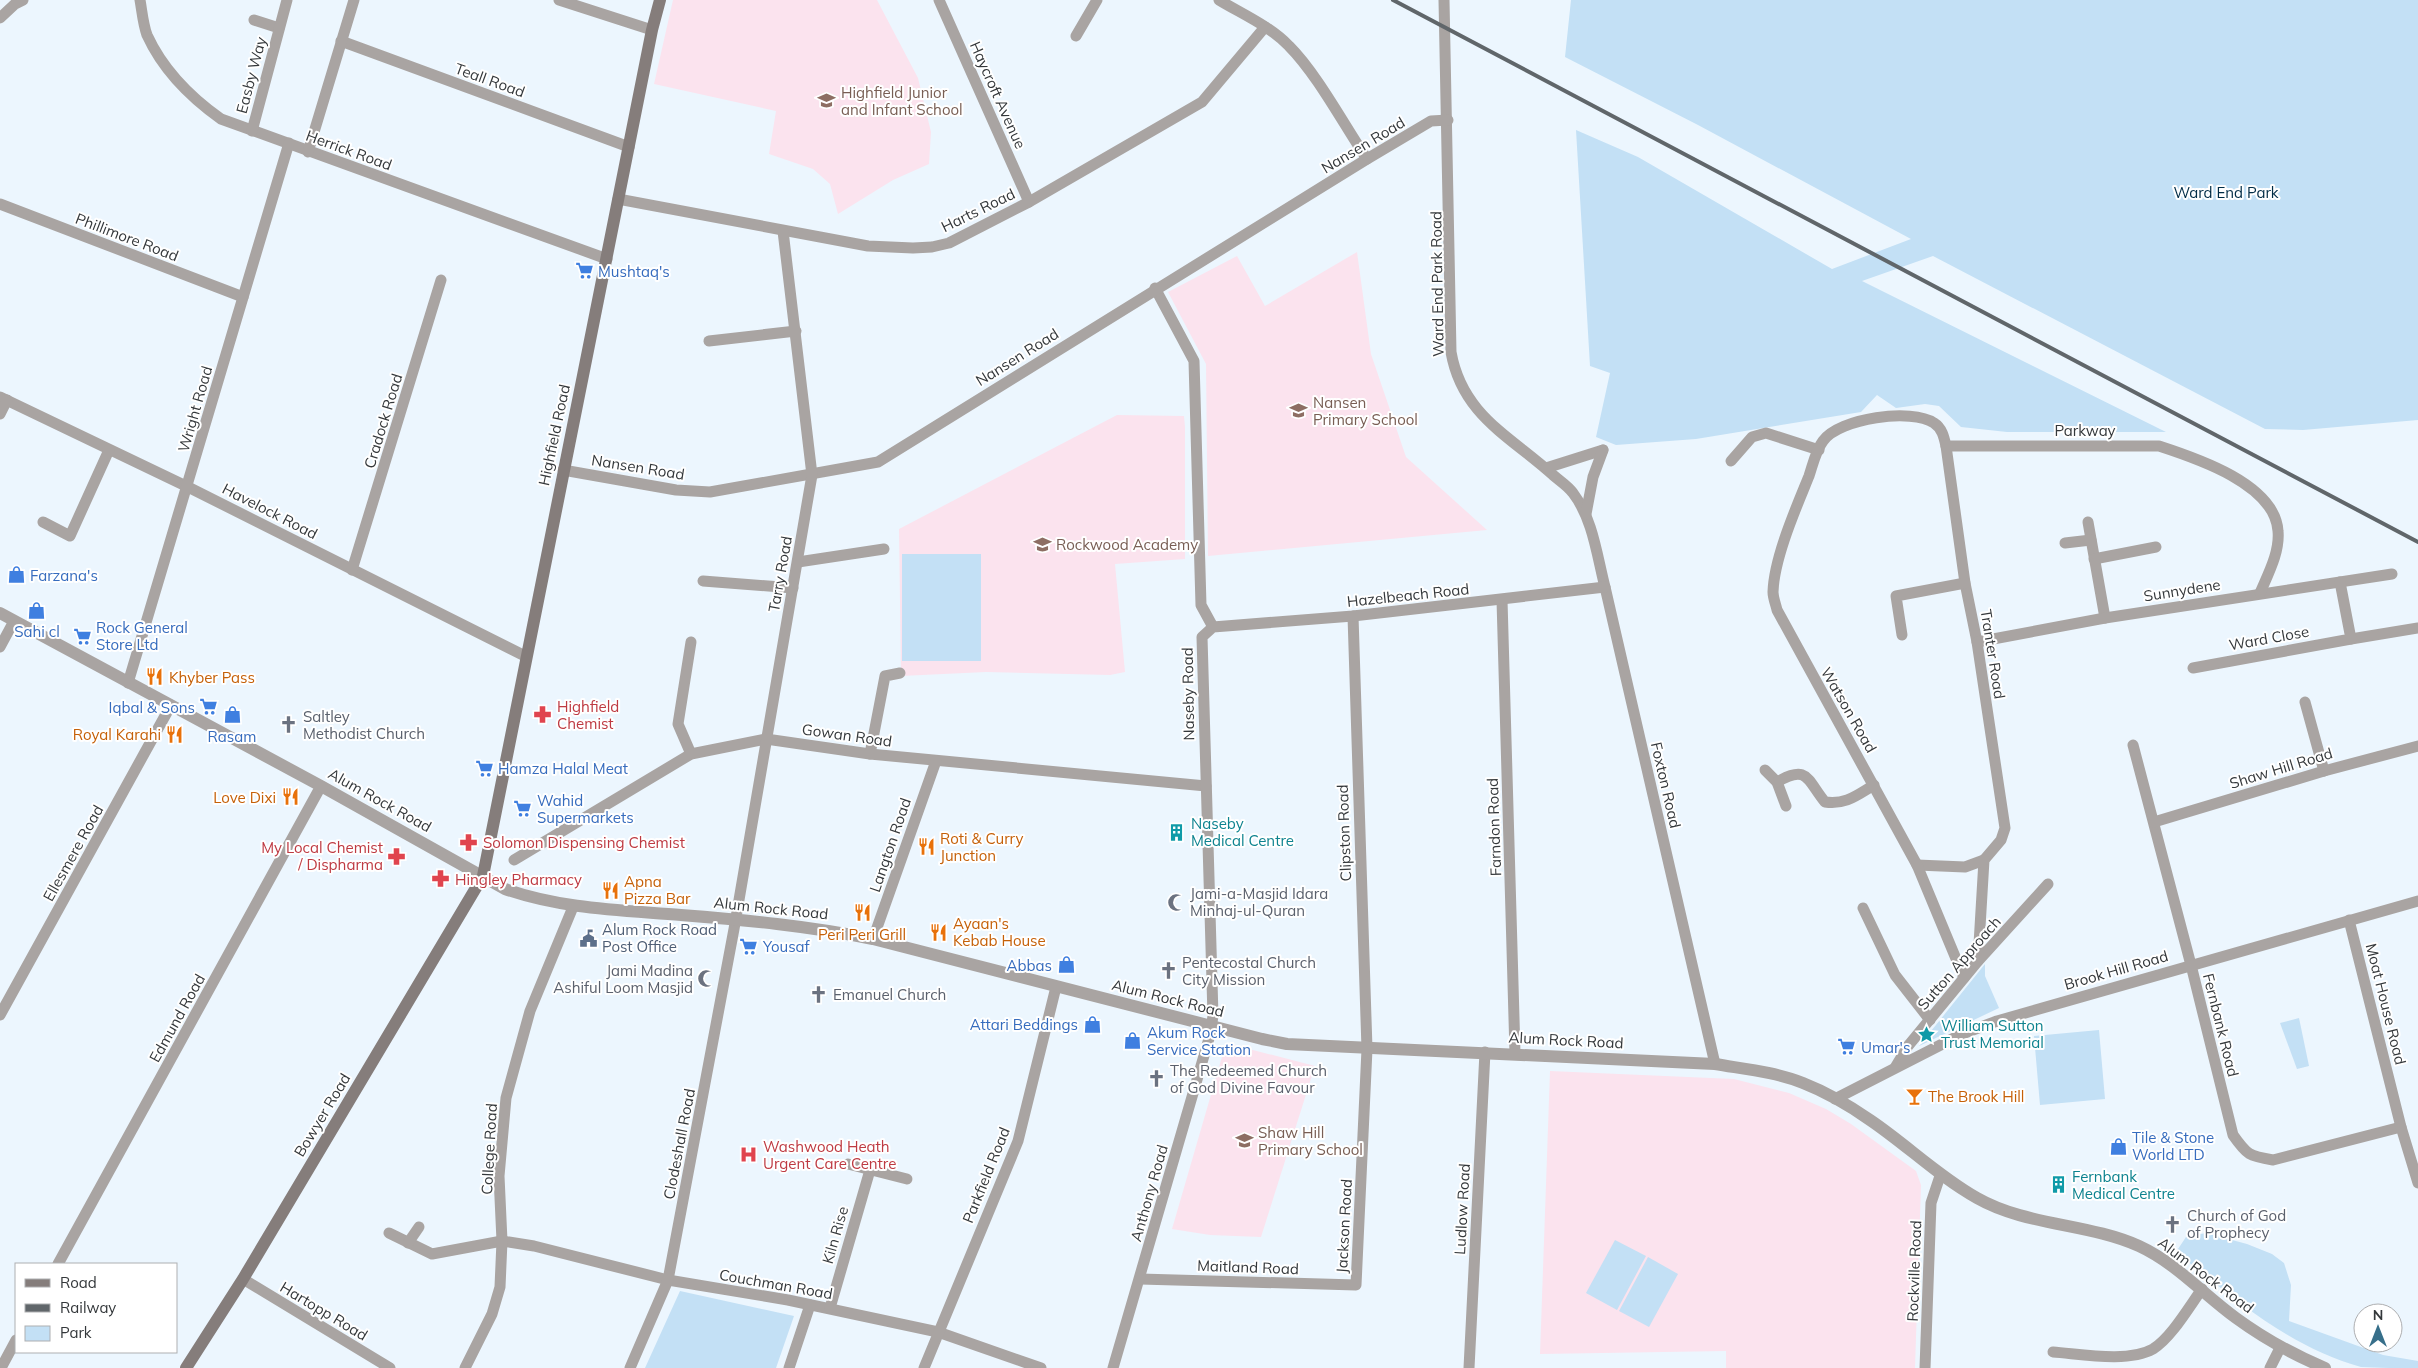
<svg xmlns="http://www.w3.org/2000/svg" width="2418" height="1368" font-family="Mulish,sans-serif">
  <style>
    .education { fill: #fbe3ee }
    .green { fill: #c3e0f5 }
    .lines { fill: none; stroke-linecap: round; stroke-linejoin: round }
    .minor { stroke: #a9a4a2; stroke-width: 11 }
    .tertiary { stroke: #a9a4a2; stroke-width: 12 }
    .secondary { stroke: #857d7b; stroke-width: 12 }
    .rail { stroke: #60666a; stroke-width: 4 }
    .labels { text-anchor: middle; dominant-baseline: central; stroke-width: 4; stroke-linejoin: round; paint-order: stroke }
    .street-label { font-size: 15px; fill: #34383b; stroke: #fff }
    .education-label { font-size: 15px; fill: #785e54; stroke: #fff; text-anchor: start }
    .park-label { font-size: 15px; fill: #002c46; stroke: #fff }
    .shop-label { font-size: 15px; fill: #366cbe; stroke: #fff; text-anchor: start }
    .food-label { font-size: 15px; fill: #c56008; stroke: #fff; text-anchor: start }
    .health-label { font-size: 15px; fill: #be3a42; stroke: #fff; text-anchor: start }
    .worship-label { font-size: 15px; fill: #5b616d; stroke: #fff; text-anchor: start }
    .culture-label { font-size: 15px; fill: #0d838f; stroke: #fff; text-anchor: start }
    .service-label { font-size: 15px; fill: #4e5e75; stroke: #fff; text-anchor: start }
  </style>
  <rect width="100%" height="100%" fill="#ecf6fe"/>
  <g class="education">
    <path d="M673 0H877L918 78 931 132 929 164 893 180 838 214 830 184 813 169 769 154 776 111 654 84Z"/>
    <path d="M1357 252 1371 354 1406 457 1487 530 1208 556 1206 364 1168 292 1237 256 1265 306Z"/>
    <path d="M1117 415 1184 416 1185 427V559L1115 564 1125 672 1110 675 986 672 901 676 899 529Z"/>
    <path d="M1226 1043 1315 1066 1261 1237 1210 1235 1172 1229Z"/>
    <path d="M1550 1071 1734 1079 1789 1093 1826 1109 1851 1124 1916 1171 1921 1185 1915 1368H1726V1351L1540 1354Z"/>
  </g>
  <g class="green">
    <path d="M1571 0H2418V420L2303 430 2265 429 1933 256 1862 281 2166 432H2007L1961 427 1939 406 1925 404 1896 408 1877 395 1861 412 1696 439 1616 445 1596 437 1610 373 1590 366 1576 130 1638 157 1832 269 1911 239 1698 125 1565 57Z"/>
    <rect x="902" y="554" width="79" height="107"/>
    <path d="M1985 964V976L1999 1008 1919 1046Z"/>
    <path d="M2299 1018 2309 1066 2297 1069 2280 1023Z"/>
    <path d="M2099 1030 2105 1099 2040 1105 2034 1036Z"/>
    <path d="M2206 1233 2247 1244 2272 1254 2284 1263 2291 1285 2289 1321 2383 1355 2418 1361V1368C2400 1368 2377 1368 2361 1367 2290 1348 2232 1297 2176 1252L2186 1237Z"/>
    <path d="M1615 1240 1646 1256 1617 1310 1586 1293Z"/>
    <path d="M1648 1257 1678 1274 1649 1327 1619 1311Z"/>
    <path d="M680 1291 794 1316 776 1368H645Z"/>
  </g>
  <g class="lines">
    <g class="minor">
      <path d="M140 0C142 11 143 24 147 35 163 70 190 97 221 119L607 259"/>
      <path d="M559 0 652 30"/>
      <path d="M939 0 1029 202"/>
      <path d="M1219 0C1242 14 1270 26 1289 46 1317 74 1344 125 1367 159"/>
      <path d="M1444 0 1451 352C1462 415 1510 436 1553 475 1560 481 1568 486 1573 493 1593 519 1597 556 1605 587L1715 1064"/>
      <path d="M0 18 15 4 23 0"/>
      <path d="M254 20 279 28"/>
      <path d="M1076 36 1097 0"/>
      <path d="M341 41 629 147"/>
      <path d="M252 131 287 0"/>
      <path d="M308 152 354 0"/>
      <path d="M618 199 868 246 913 248 932 247 949 243 1029 202 1202 102 1265 27"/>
      <path d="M0 204 243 297"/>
      <path d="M1155 288 1194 361 1201 605 1213 627"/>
      <path d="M709 341 796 331"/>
      <path d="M0 397 188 487 525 656"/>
      <path d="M0 414 7 400"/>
      <path d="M1946 446 1965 583 1977 642 2005 828 2001 840 1984 860 1978 961"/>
      <path d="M1731 461 1752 437 1766 433 1819 450"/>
      <path d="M1546 468 1603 450"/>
      <path d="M563 470 676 490 710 492 878 462 1367 159 1431 121 1448 120"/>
      <path d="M1586 514 1593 477 1603 450"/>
      <path d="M43 522 70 536 109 450"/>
      <path d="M2088 522 2105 618"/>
      <path d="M2065 543 2091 540"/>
      <path d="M2094 559 2156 547"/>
      <path d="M798 562 884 549"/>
      <path d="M352 570 441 280"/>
      <path d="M703 581 793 588"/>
      <path d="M1502 600 1515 1053"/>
      <path d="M1902 635 1896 596 1965 583"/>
      <path d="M2351 639 2418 628"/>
      <path d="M691 642 678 724 691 754"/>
      <path d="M1977 642 2105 618 2392 574"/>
      <path d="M0 647 14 621"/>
      <path d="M2193 668 2351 639 2340 582"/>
      <path d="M128 683 289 143"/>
      <path d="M2305 702 2324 771"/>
      <path d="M2133 745 2191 965 2233 1135C2247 1155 2249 1156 2273 1160L2401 1127"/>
      <path d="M870 754 885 676 900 673"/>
      <path d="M1765 770 1777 782 1786 806"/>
      <path d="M1777 782C1808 764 1807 780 1825 802 1846 805 1857 795 1874 785"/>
      <path d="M2154 822 2324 771 2418 746"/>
      <path d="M514 860 691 754 766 739 870 754 1206 786"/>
      <path d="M1917 865 1965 867 1984 860"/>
      <path d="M1863 908 1895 975 1930 1020"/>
      <path d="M2349 920 2401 1127 2418 1183"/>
      <path d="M873 939 936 761"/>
      <path d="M1964 978 1917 865 1777 610C1776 605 1773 598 1773 592 1774 558 1796 508 1809 476 1813 464 1816 450 1823 441 1839 418 1912 408 1934 423 1942 428 1944 437 1946 446H2159C2196 458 2275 484 2278 531 2280 552 2268 574 2260 593"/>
      <path d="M0 1015 171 705"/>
      <path d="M1896 1066 1908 1046 1978 961 2048 884"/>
      <path d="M1835 1099 1962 1034 1997 1021 2418 901"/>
      <path d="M848 1164 907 1179"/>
      <path d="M389 1233 432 1254 502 1241 534 1246 668 1280 788 1300 938 1332 1041 1368"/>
      <path d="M408 1243 419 1227"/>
      <path d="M58 1264 321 786"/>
      <path d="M243 1279 390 1368"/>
      <path d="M1140 1279 1356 1285 1367 1049 1353 616"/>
      <path d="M830 1308 870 1170"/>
      <path d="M2053 1352C2081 1354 2128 1363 2153 1349 2171 1338 2189 1307 2202 1289"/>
      <path d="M1 1368 16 1340"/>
      <path d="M465 1368 492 1314 500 1287 502 1241 499 1176 506 1098 530 1011 573 907"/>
      <path d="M630 1368 668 1280 734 929 812 475 783 231"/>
      <path d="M789 1368 810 1305"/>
      <path d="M924 1368 1018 1141 1056 987"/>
      <path d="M1113 1368 1210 1035 1213 1016 1202 637 1213 627 1353 616 1605 587"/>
      <path d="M1469 1368 1485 1052"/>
      <path d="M1925 1368 1931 1203 1940 1176"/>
      <path d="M2270 1368 2280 1348"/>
    </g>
    <path class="tertiary" d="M0 613 321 786 505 889C562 909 621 910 681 915 745 920 809 926 873 939L1262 1039 1287 1044 1715 1064C1744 1069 1776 1072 1803 1083 1826 1092 1850 1106 1870 1120 1907 1145 1938 1176 1977 1198 2026 1226 2088 1223 2139 1246 2176 1263 2204 1295 2236 1318 2266 1340 2292 1354 2325 1368"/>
    <path class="secondary" d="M186 1368 243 1279 483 876 652 30 660 0"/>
    <path class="rail" d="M1393 0 2418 542"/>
  </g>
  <defs>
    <symbol id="school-bare" viewBox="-9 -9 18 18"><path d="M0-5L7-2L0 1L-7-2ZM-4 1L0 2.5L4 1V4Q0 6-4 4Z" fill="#8d6e63" stroke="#fff" stroke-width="2.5" paint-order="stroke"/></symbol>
    <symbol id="supermarket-bare" viewBox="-9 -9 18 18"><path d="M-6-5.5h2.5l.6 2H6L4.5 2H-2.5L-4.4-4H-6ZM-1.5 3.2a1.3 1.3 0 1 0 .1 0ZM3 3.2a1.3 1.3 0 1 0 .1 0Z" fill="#3f7fe0" stroke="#fff" stroke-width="2.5" paint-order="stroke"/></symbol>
    <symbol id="shop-bare" viewBox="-9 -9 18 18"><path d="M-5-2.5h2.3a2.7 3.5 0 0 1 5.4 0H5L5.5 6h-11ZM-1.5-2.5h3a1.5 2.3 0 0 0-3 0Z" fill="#3f7fe0" stroke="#fff" stroke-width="2.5" paint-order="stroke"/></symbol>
    <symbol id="restaurant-bare" viewBox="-9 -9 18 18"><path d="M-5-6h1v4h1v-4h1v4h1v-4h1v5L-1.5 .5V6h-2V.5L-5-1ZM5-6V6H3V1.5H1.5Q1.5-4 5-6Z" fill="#e8710a" stroke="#fff" stroke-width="2.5" paint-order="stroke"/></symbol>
    <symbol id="pharmacy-bare" viewBox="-9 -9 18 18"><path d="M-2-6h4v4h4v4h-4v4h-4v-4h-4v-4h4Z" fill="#e0444e" stroke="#fff" stroke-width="2.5" paint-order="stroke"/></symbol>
    <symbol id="church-bare" viewBox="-9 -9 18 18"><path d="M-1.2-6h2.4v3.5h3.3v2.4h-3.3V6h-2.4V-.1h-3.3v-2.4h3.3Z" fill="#6b7280" stroke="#fff" stroke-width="2.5" paint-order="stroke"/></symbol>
    <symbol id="building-bare" viewBox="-9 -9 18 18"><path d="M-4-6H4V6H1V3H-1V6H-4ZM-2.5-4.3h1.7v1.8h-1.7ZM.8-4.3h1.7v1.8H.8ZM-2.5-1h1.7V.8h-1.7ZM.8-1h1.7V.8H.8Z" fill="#0f9aa8" stroke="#fff" stroke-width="2.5" paint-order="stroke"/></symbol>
    <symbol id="mosque-bare" viewBox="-9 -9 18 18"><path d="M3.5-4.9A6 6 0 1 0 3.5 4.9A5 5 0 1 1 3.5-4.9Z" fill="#6b7280" stroke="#fff" stroke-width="2.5" paint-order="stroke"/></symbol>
    <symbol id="civic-bare" viewBox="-9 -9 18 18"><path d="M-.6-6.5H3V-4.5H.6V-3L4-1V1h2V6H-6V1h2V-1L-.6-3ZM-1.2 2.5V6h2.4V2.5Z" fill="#5c6f8a" stroke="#fff" stroke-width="2.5" paint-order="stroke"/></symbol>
    <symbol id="sight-bare" viewBox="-9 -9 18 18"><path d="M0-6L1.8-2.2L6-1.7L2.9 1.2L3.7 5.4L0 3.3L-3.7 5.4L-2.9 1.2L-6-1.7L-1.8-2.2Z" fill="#0f9aa8" stroke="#fff" stroke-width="2.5" paint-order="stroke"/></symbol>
    <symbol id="bar-bare" viewBox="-9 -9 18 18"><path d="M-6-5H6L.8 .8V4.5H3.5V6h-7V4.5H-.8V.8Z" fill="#e8710a" stroke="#fff" stroke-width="2.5" paint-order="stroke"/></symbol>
    <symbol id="hospital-bare" viewBox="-9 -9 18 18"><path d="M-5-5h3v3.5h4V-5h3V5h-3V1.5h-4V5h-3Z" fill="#e0444e" stroke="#fff" stroke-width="2.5" paint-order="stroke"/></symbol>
  </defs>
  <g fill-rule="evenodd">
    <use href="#school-bare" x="814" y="88" width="25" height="25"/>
    <use href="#supermarket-bare" x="572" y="258" width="25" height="25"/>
    <use href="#school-bare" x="1286" y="398" width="25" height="25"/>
    <use href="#school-bare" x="1030" y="532" width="25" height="25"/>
    <use href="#shop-bare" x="4" y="562" width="25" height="25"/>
    <use href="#shop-bare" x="24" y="598" width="25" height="25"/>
    <use href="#supermarket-bare" x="70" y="624" width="25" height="25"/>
    <use href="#restaurant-bare" x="142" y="664" width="25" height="25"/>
    <use href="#supermarket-bare" x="196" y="694" width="25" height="25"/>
    <use href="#shop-bare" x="220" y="702" width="25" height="25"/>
    <use href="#pharmacy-bare" x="530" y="702" width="25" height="25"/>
    <use href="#church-bare" x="276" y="712" width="25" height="25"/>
    <use href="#restaurant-bare" x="162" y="722" width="25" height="25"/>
    <use href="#supermarket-bare" x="472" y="756" width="25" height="25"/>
    <use href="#restaurant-bare" x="278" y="784" width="25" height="25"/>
    <use href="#supermarket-bare" x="510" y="796" width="25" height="25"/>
    <use href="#building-bare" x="1164" y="820" width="25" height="25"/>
    <use href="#pharmacy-bare" x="456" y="830" width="25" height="25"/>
    <use href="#restaurant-bare" x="914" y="834" width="25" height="25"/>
    <use href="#pharmacy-bare" x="384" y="844" width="25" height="25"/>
    <use href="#pharmacy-bare" x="428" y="866" width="25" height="25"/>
    <use href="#restaurant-bare" x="598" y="878" width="25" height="25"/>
    <use href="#mosque-bare" x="1164" y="890" width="25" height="25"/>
    <use href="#restaurant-bare" x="850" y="900" width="25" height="25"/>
    <use href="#restaurant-bare" x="926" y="920" width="25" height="25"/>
    <use href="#civic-bare" x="576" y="926" width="25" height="25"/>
    <use href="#supermarket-bare" x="736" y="934" width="25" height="25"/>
    <use href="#shop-bare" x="1054" y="952" width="25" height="25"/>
    <use href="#church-bare" x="1156" y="958" width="25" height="25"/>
    <use href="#mosque-bare" x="694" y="966" width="25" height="25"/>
    <use href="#church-bare" x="806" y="982" width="25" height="25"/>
    <use href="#shop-bare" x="1080" y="1012" width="25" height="25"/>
    <use href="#sight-bare" x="1914" y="1022" width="25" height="25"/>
    <use href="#shop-bare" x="1120" y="1028" width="25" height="25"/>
    <use href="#supermarket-bare" x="1834" y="1034" width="25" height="25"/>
    <use href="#church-bare" x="1144" y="1066" width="25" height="25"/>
    <use href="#bar-bare" x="1902" y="1084" width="25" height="25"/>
    <use href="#school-bare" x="1232" y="1128" width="25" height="25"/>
    <use href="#shop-bare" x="2106" y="1134" width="25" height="25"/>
    <use href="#hospital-bare" x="736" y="1142" width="25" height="25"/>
    <use href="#building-bare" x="2046" y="1172" width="25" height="25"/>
    <use href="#church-bare" x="2160" y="1212" width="25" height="25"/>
  </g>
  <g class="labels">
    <g class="street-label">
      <text transform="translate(251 75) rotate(-75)">Easby Way</text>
      <text transform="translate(490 80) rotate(20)">Teall Road</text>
      <text transform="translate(998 95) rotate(66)">Haycroft Avenue</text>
      <text transform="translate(1363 145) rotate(-31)">Nansen Road</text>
      <text transform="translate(349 150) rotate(20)">Herrick Road</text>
      <text transform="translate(978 210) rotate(-26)">Harts Road</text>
      <text transform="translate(127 237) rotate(21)">Phillimore Road</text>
      <text transform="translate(1437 284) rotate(-91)">Ward End Park Road</text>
      <text transform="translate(1017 357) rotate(-32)">Nansen Road</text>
      <text transform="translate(195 409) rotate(-74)">Wright Road</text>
      <text transform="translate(383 421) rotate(-73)">Cradock Road</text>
      <text x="2085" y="430">Parkway</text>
      <text transform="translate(554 435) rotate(-78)">Highfield Road</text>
      <text transform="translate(638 467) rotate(9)">Nansen Road</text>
      <text transform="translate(270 511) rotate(27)">Havelock Road</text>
      <text transform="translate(780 574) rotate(-80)">Tarry Road</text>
      <text transform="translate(2182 590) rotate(-9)">Sunnydene</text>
      <text transform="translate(1408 595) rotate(-6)">Hazelbeach Road</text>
      <text transform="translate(2269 638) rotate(-10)">Ward Close</text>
      <text transform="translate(1993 654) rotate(81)">Tranter Road</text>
      <text transform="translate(1188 694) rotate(-91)">Naseby Road</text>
      <text transform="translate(1849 710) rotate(60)">Watson Road</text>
      <text transform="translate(847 735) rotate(8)">Gowan Road</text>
      <text transform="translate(2281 768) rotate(-17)">Shaw Hill Road</text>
      <text transform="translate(1666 785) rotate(77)">Foxton Road</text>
      <text transform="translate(380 800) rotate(29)">Alum Rock Road</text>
      <text transform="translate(1494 827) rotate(-92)">Farndon Road</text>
      <text transform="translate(1344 833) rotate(-92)">Clipston Road</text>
      <text transform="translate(890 845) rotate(-71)">Langton Road</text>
      <text transform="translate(73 853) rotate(-61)">Ellesmere Road</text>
      <text transform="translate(771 908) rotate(6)">Alum Rock Road</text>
      <text transform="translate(1959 963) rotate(-49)">Sutton Approach</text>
      <text transform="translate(2116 970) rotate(-16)">Brook Hill Road</text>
      <text transform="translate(1168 998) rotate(14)">Alum Rock Road</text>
      <text transform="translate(2386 1004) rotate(76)">Moat House Road</text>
      <text transform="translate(177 1018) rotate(-61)">Edmund Road</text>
      <text transform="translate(2221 1025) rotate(76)">Fernbank Road</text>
      <text transform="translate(1566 1040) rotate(3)">Alum Rock Road</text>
      <text transform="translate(322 1115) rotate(-59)">Bowyer Road</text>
      <text transform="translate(679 1144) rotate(-79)">Clodeshall Road</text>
      <text transform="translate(489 1149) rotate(-87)">College Road</text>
      <text transform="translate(986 1175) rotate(-68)">Parkfield Road</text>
      <text transform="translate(1149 1193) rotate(-74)">Anthony Road</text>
      <text transform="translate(1462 1209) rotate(-87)">Ludlow Road</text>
      <text transform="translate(1344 1226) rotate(-87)">Jackson Road</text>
      <text transform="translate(835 1235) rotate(-74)">Kiln Rise</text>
      <text transform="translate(1248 1267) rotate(2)">Maitland Road</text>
      <text transform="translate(1914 1271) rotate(-88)">Rockville Road</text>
      <text transform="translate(2206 1275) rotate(37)">Alum Rock Road</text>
      <text transform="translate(776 1284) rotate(10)">Couchman Road</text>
      <text transform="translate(324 1311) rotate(31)">Hartopp Road</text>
    </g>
    <g class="education-label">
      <text x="841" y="92">Highfield Junior<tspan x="841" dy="17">and Infant School</tspan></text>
      <text x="1313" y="402">Nansen<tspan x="1313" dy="17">Primary School</tspan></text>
      <text x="1056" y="544">Rockwood Academy</text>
      <text x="1258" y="1132">Shaw Hill<tspan x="1258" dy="17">Primary School</tspan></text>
    </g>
    <g class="park-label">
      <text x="2226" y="192">Ward End Park</text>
    </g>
    <g class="shop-label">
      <text x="598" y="271">Mushtaq's</text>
      <text x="30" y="575">Farzana's</text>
      <text x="96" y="627">Rock General<tspan x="96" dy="17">Store Ltd</tspan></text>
      <text x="37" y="631" text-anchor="middle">Sahi cl</text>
      <text x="195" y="707" text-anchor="end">Iqbal &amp; Sons</text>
      <text x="232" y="736" text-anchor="middle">Rasam</text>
      <text x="498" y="768">Hamza Halal Meat</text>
      <text x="537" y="800">Wahid<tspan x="537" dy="17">Supermarkets</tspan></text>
      <text x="763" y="946">Yousaf</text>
      <text x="1052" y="965" text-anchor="end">Abbas</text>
      <text x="1078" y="1024" text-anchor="end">Attari Beddings</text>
      <text x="1147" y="1032">Akum Rock<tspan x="1147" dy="17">Service Station</tspan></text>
      <text x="1861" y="1047">Umar's</text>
      <text x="2132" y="1137">Tile &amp; Stone<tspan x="2132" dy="17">World LTD</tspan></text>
    </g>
    <g class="food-label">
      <text x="169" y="677">Khyber Pass</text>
      <text x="161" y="734" text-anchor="end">Royal Karahi</text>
      <text x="276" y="797" text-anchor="end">Love Dixi</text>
      <text x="940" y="838">Roti &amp; Curry<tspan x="940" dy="17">Junction</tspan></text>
      <text x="624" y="881">Apna<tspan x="624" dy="17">Pizza Bar</tspan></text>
      <text x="953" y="923">Ayaan's<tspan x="953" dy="17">Kebab House</tspan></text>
      <text x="862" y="934" text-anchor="middle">Peri Peri Grill</text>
      <text x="1928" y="1096">The Brook Hill</text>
    </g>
    <g class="health-label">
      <text x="557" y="706">Highfield<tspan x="557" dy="17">Chemist</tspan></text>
      <text x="483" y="842">Solomon Dispensing Chemist</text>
      <text x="383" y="847" text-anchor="end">My Local Chemist<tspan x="383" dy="17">/ Dispharma</tspan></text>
      <text x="455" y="879">Hingley Pharmacy</text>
      <text x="763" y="1146">Washwood Heath<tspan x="763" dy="17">Urgent Care Centre</tspan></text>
    </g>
    <g class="worship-label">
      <text x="303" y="716">Saltley<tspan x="303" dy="17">Methodist Church</tspan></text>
      <text x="1190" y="893">Jami-a-Masjid Idara<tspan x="1190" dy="17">Minhaj-ul-Quran</tspan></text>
      <text x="1182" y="962">Pentecostal Church<tspan x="1182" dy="17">City Mission</tspan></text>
      <text x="693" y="970" text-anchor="end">Jami Madina<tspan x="693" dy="17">Ashiful Loom Masjid</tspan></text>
      <text x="833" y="994">Emanuel Church</text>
      <text x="1170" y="1070">The Redeemed Church<tspan x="1170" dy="17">of God Divine Favour</tspan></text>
      <text x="2187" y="1215">Church of God<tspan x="2187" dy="17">of Prophecy</tspan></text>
    </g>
    <g class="culture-label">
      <text x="1191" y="823">Naseby<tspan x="1191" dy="17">Medical Centre</tspan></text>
      <text x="1941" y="1025">William Sutton<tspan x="1941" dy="17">Trust Memorial</tspan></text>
      <text x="2072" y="1176">Fernbank<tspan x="2072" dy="17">Medical Centre</tspan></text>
    </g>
    <g class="service-label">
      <text x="602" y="929">Alum Rock Road<tspan x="602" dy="17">Post Office</tspan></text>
    </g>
  </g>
  <rect x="15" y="1263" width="162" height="90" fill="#ffffff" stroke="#aeafb1"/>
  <rect x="25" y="1279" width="25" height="8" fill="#857d7b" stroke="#aeafb1"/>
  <text x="60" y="1288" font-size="15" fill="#34383b">Road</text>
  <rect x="25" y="1304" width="25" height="8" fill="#60666a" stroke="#aeafb1"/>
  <text x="60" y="1313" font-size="15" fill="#34383b">Railway</text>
  <rect x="25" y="1326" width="25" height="15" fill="#c3e0f5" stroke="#aeafb1"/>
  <text x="60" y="1338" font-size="15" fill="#34383b">Park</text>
  <g transform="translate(2378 1328)"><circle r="24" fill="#ffffff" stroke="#aeafb1"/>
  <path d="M0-4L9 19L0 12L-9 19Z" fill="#376f8a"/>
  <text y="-8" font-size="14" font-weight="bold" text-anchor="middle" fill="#34383b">N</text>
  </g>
</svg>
